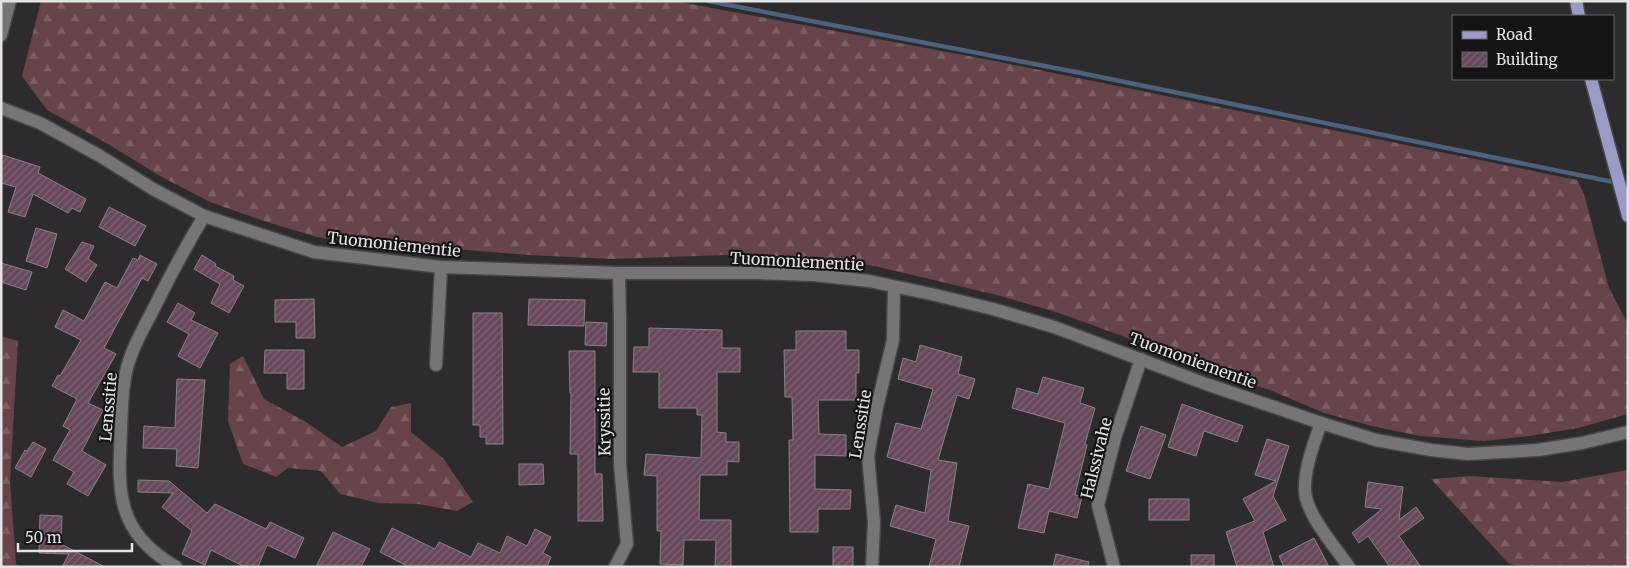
<svg xmlns="http://www.w3.org/2000/svg" width="1629" height="568" font-family="Merriweather,serif">
  <style>
    .forest { fill: url(#forest-firs) }
    .lines { fill: none; stroke-linecap: round; stroke-linejoin: round }
    .stream { stroke: #4e627e; stroke-width: 4.5 }
    .building { fill: url(#building-hatch); stroke: #878486 }
    .minor-casing { stroke: #474648; stroke-width: 15 }
    .major-casing { stroke: #474648; stroke-width: 15 }
    .minor { stroke: #767477; stroke-width: 12 }
    .major { stroke: #9c9ac6; stroke-width: 12 }
    .labels { text-anchor: middle; dominant-baseline: central; stroke-width: 4.5; stroke-linejoin: round; paint-order: stroke }
    .street-label { font-size: 16px; fill: #e5e4e5; stroke: #151415 }
  </style>
  <defs>
    <pattern id="forest-firs" width="22" height="20" patternUnits="userSpaceOnUse" patternTransform="scale(1.25)"><rect width="22" height="20" fill="#674449"/><path d="M5 1l3.5 6h-7zM16 11l3.5 6h-7z" fill="#7d5f63"/></pattern>
    <pattern id="building-hatch" width="6" height="6" patternUnits="userSpaceOnUse" patternTransform="scale(1.25)"><rect width="6" height="6" fill="#67485b"/><path d="M-1 1l2-2M0 6l6-6M5 7l2-2" fill="none" stroke="#7d6272"/></pattern>
  </defs>
  <rect width="100%" height="100%" fill="#2d2b2d"/>
  <g class="forest">
    <path d="M41 1H675L995 61 1577 180 1584 194 1609 288 1628 324V414L1578 428 1529 436 1484 441 1420 436 1372 426 1324 413 1270 390 1215 373 1147 345 1059 313 997 295 870 265 753 254 612 259 528 255 442 248 385 247 317 237 267 222 210 202 160 176 108 144 47 110 22 76Z"/>
    <path d="M1 336 18 341 10 481 16 564 22 567H1Z"/>
    <path d="M243 356 264 399 306 422 342 447 376 431 391 407 411 403V432L443 458 473 502 457 511 418 504 379 503 340 494 321 471 288 468 276 477 243 464 228 421 230 364Z"/>
    <path d="M1628 470V567H1519L1508 563 1431 479 1470 476 1562 482Z"/>
  </g>
  <g class="lines">
    <path class="stream" d="M708 1 1076 72 1628 185"/>
  </g>
  <g class="building">
    <path d="M3 155 40 167 38 173 86 199 80 212 72 208 68 213 33 194 25 217 8 212 16 187 1 183V161Z"/>
    <path d="M109 207 146 226 135 246 99 227Z"/>
    <path d="M36 228 57 234 47 268 26 261Z"/>
    <path d="M82 242 94 246 88 259 97 265 86 282 65 269Z"/>
    <path d="M140 255 157 264 148 281 142 278 104 348 116 354 88 403 103 410 82 451 106 465 88 496 67 484 74 472 53 460 70 430 63 426 77 399 52 386 58 375 60 376 81 340 55 327 63 310 84 321 105 282 117 288 133 258 138 260Z"/>
    <path d="M202 255 216 264 215 266 234 276 233 280 244 286 229 313 211 303 220 284 194 269Z"/>
    <path d="M1 263 32 272 26 290 1 282Z"/>
    <path d="M314 299 315 338H296V322H275V300Z"/>
    <path d="M529 299 585 300 584 326 528 325Z"/>
    <path d="M178 303 195 313 191 320 218 333 200 368 178 356 189 334 167 322Z"/>
    <path d="M473 313H502L503 444H486V437H480V425H473Z"/>
    <path d="M586 322 607 323 606 346 585 345Z"/>
    <path d="M649 328 722 330V348H740V372H717V432L726 433V442H739V462L727 461V475H700L699 520H731V567H715L716 540H684L683 565 660 564 661 531H657V476L644 475 646 454 701 458 702 415H697V408H659V372H633L634 347H649Z"/>
    <path d="M796 331H846V350H859V373H856V400H818L819 434 846 435V456L815 455V489L851 490 850 509H818V532H790L789 440H793L792 397H785L784 350H796Z"/>
    <path d="M920 345 962 357 958 374 975 379 969 399 957 395 938 460 957 463 948 521 969 526 959 567H929L936 539 890 526 896 505 925 513 931 470 887 457 896 423 921 429 933 389 898 379 903 358 916 362Z"/>
    <path d="M265 350H304V389H287V373H264Z"/>
    <path d="M569 351H595V474H602L603 521H578V454H570L571 393H570Z"/>
    <path d="M1043 377 1084 388 1080 403 1095 408 1085 444 1087 445 1075 495 1082 496 1077 518 1049 511 1044 533 1018 528 1028 484 1049 489 1065 423 1012 408 1017 388 1038 394Z"/>
    <path d="M177 379 205 380 198 468 176 466 177 449 143 448 144 426 175 428Z"/>
    <path d="M1182 404 1243 426 1237 442 1204 431 1196 456 1168 447Z"/>
    <path d="M1141 426 1166 435 1150 479 1126 471Z"/>
    <path d="M1267 439 1289 446 1273 496 1286 520 1263 532 1274 567H1237L1226 532 1255 521 1243 499 1276 481 1255 475Z"/>
    <path d="M33 442 46 449 31 477 15 468 25 450 27 451Z"/>
    <path d="M519 464H543L544 484 519 485Z"/>
    <path d="M138 480 169 481 207 513 215 504 266 529 270 522 304 538 295 558 267 545 258 567H245L211 550 205 565 182 554 192 531 162 507 173 493 138 492Z"/>
    <path d="M1368 482 1403 487 1399 520 1416 507 1424 518 1399 536 1421 567H1390L1368 536 1359 543 1352 533 1382 509 1365 507Z"/>
    <rect x="1149" y="499" width="40" height="21"/>
    <path d="M40 515 62 516 61 544 105 567H62L69 554 39 553Z"/>
    <path d="M392 528 435 549 439 542 471 557 478 543 500 553 507 536 527 546 535 529 551 537 543 553 551 557 547 567H409L380 552Z"/>
    <path d="M333 532 370 549 361 567H316Z"/>
    <path d="M1314 538 1329 567H1284L1279 556Z"/>
    <rect x="833" y="547" width="20" height="20"/>
    <path d="M1056 554 1089 562 1088 567H1053Z"/>
    <rect x="1191" y="555" width="23" height="12"/>
  </g>
  <g class="lines">
    <defs>
      <g id="minor">
        <path d="M1 35 10 1"/>
        <path d="M1 108 40 123 100 156 153 189 204 216 314 252 441 267 619 273H755L814 275 869 281 931 294 993 309 1054 327 1206 384 1321 423 1376 440 1431 450 1468 454 1538 450 1582 443 1628 432"/>
        <path d="M436 365 441 267"/>
        <path d="M1321 423C1314 443 1301 477 1306 498 1312 521 1335 547 1349 567"/>
        <path d="M176 567C115 531 118 492 121 429 122 407 122 383 129 361 135 342 146 324 155 306 170 276 186 246 204 216"/>
        <path d="M615 567 627 544 620 465V322L619 273"/>
        <path d="M872 567 874 522 868 456 877 407 893 340 894 287"/>
        <path d="M1114 567 1098 505 1115 438 1141 359"/>
      </g>
      <g id="major">
        <path d="M1576 1 1579 16"/>
        <path d="M1591 79 1628 216"/>
      </g>
    </defs>
    <use href="#minor" class="minor-casing"/>
    <use href="#major" class="major-casing"/>
    <use href="#minor" class="minor"/>
    <use href="#major" class="major"/>
  </g>
  <g class="labels">
    <g class="street-label">
      <text transform="translate(394 244) rotate(6)">Tuomoniementie</text>
      <text transform="translate(797 261) rotate(3)">Tuomoniementie</text>
      <text transform="translate(1193 360) rotate(20)">Tuomoniementie</text>
      <text transform="translate(108 407) rotate(-85)">Lenssitie</text>
      <text transform="translate(604 422) rotate(-91)">Kryssitie</text>
      <text transform="translate(860 424) rotate(-81)">Lenssitie</text>
      <text transform="translate(1096 458) rotate(-76)">Halssivahe</text>
    </g>
  </g>
  <rect width="1629" height="568" fill="none" stroke="#e5e4e5" stroke-width="5"/>
  <rect x="1452" y="15" width="162" height="65" fill="#151415" stroke="#686768"/>
  <rect x="1462" y="31" width="25" height="8" fill="#9c9ac6" stroke="#686768"/>
  <text x="1496" y="40" font-size="15" fill="#e5e4e5">Road</text>
  <rect x="1462" y="52" width="25" height="15" fill="url(#building-hatch)" stroke="#686768"/>
  <text x="1496" y="65" font-size="15" fill="#e5e4e5">Building</text>
  <path d="M18 543v8h114v-8" fill="none" stroke="#e5e4e5" stroke-width="2.5"/>
  <text x="25" y="543" font-size="15" fill="#e5e4e5" stroke="#151415" stroke-width="4" paint-order="stroke">50 m</text>
</svg>
